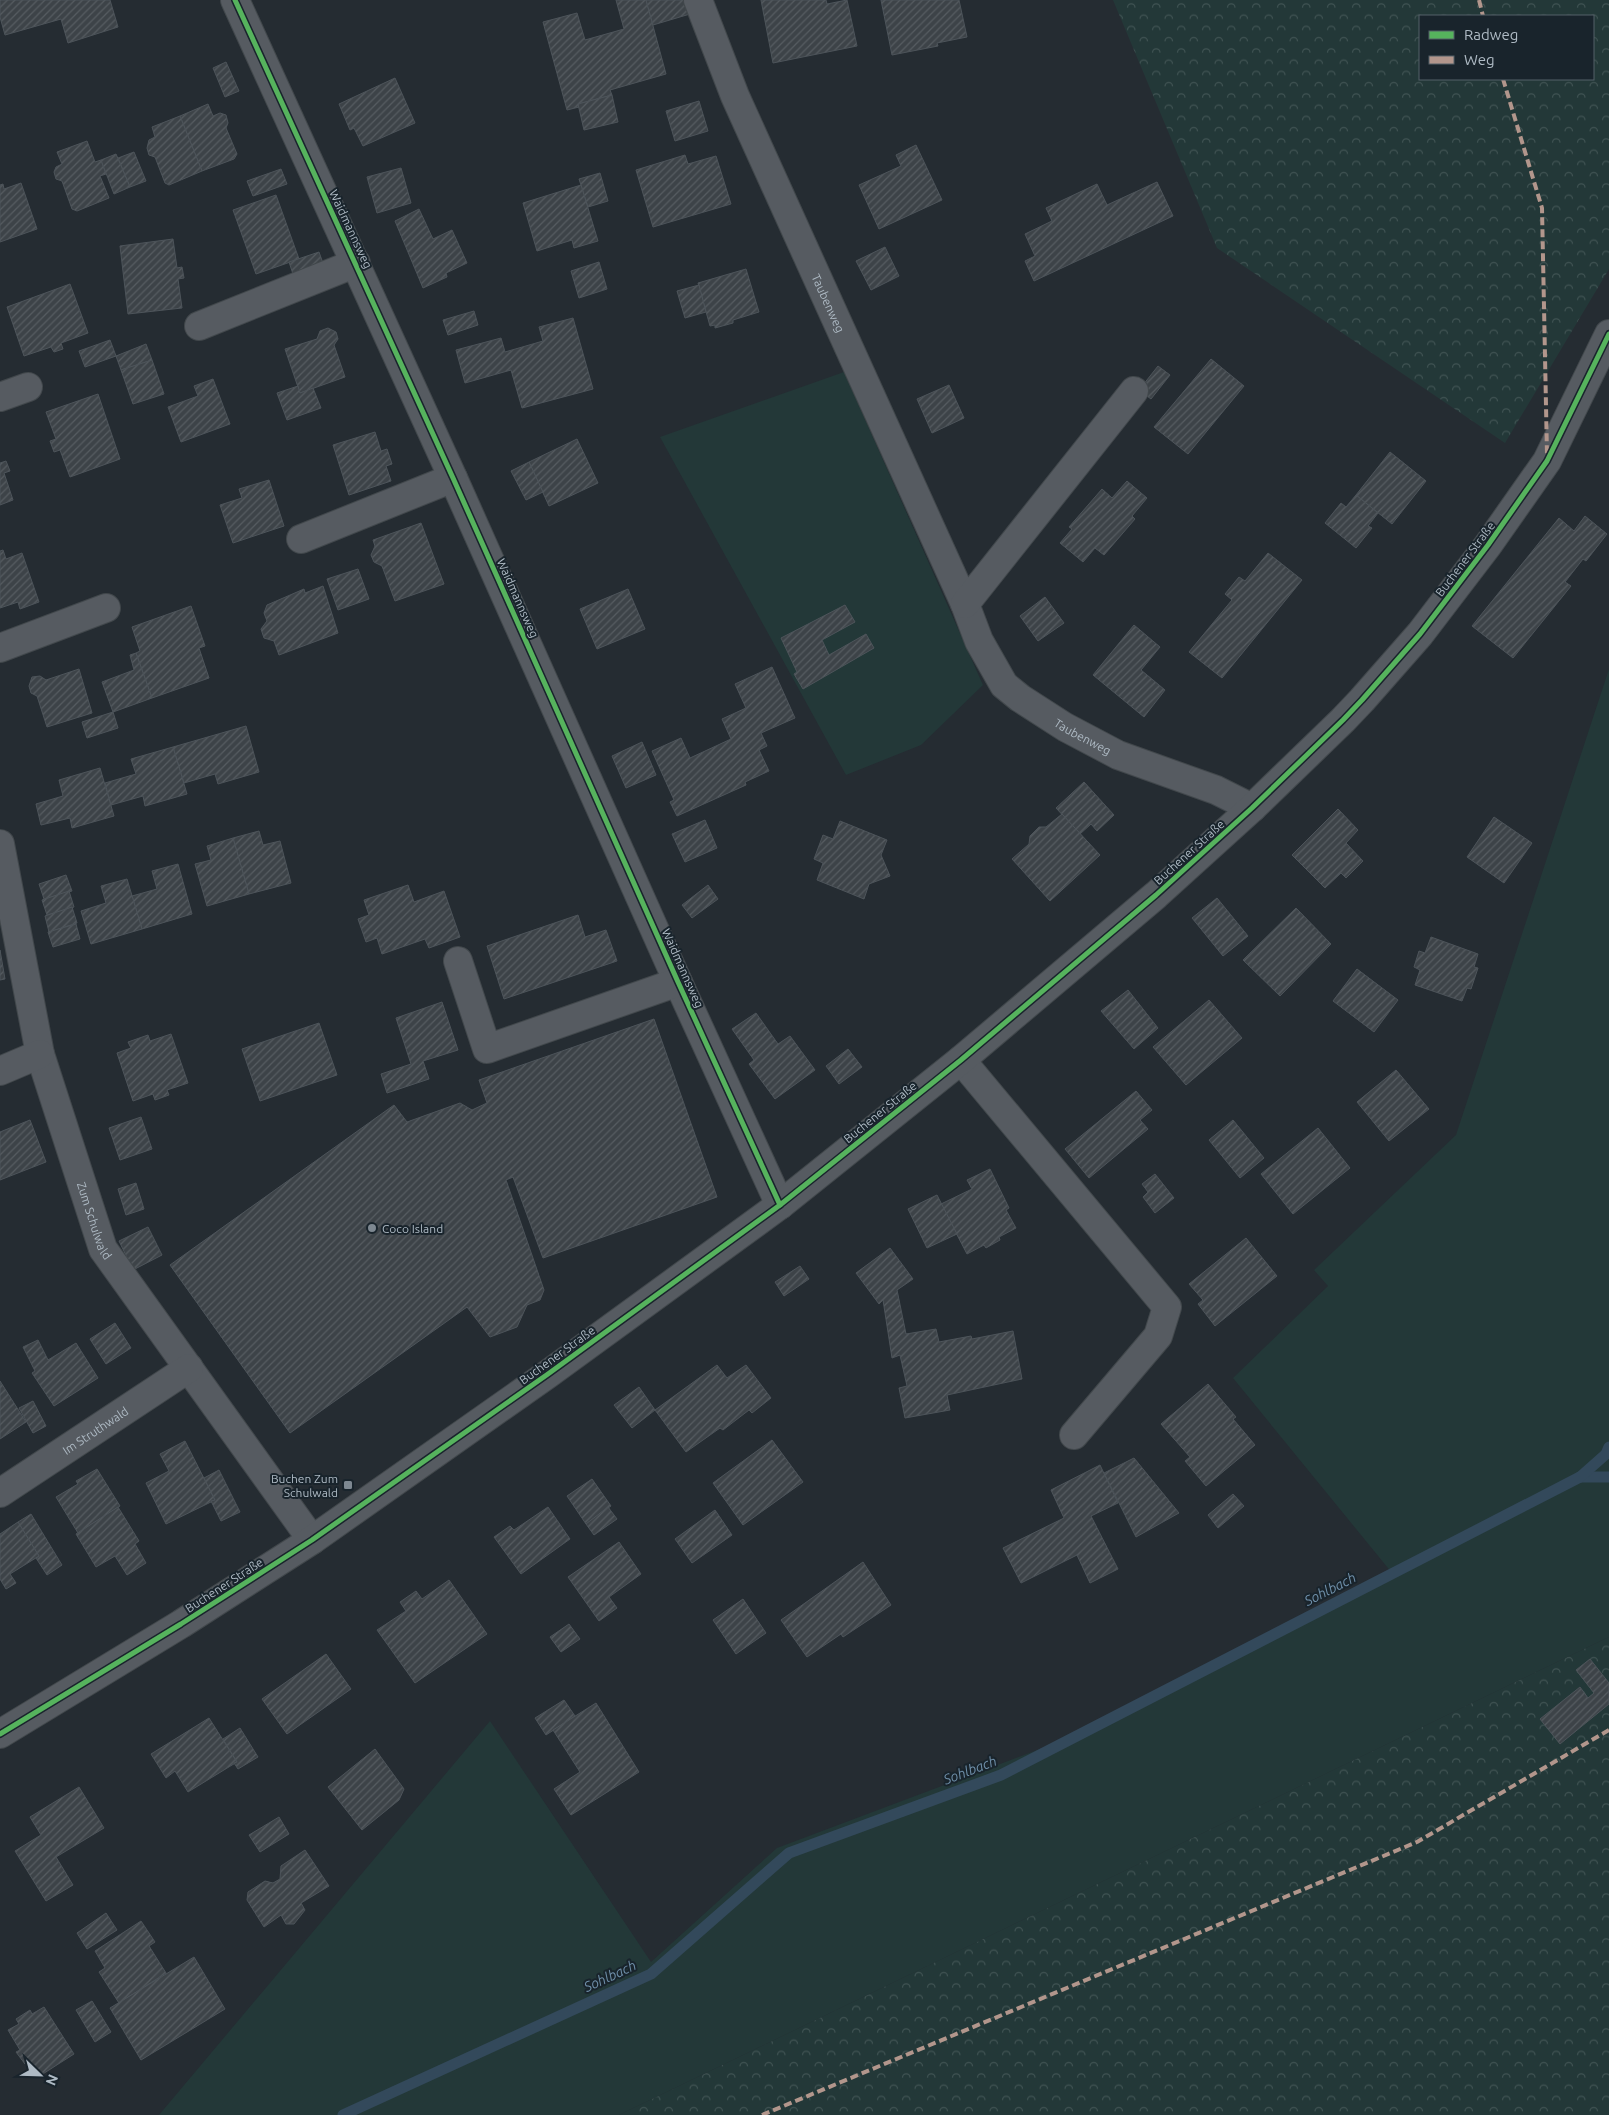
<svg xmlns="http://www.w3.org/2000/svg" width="1609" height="2115" font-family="Ubuntu,sans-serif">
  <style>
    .grass { fill: #233838 }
    .forest { fill: url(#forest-crowns); fill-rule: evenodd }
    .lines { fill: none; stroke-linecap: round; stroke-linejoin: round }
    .stream { stroke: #33495b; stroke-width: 11 }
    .building { fill: url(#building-hatch); stroke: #4d545a }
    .minor-casing { stroke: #42484c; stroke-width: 30 }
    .minor { stroke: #565b61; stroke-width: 28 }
    .quiet { stroke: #b2968c; stroke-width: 4; stroke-dasharray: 8 4; stroke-linecap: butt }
    .cycleway-casing { stroke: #19242c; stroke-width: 8 }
    .cycleway { stroke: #56b35d; stroke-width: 5 }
    .poi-dot { fill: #7e8891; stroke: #19242c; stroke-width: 2 }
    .labels { text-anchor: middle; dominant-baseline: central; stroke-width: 4; stroke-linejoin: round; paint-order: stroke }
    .street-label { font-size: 12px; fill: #aebac4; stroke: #19242c }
    .poi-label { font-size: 12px; fill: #aebac4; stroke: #19242c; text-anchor: start }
    .water-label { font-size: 14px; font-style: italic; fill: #6f8fa9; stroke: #19242c }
  </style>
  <defs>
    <pattern id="forest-crowns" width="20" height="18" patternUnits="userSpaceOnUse" patternTransform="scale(1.25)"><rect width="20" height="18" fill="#233838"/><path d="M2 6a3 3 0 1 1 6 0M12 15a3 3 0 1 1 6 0" fill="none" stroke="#405353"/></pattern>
    <pattern id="building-hatch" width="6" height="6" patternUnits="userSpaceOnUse" patternTransform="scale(1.25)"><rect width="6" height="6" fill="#3d4348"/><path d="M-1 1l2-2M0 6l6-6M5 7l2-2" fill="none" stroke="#565c61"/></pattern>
  </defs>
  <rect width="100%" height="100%" fill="#252c32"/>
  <g class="grass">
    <path d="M844 372 983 685 921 745 846 775 660 437Z"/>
    <path d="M1609 669V1637L619 2115H159L490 1721 651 1962 777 1848 1056 1743 1392 1573 1233 1378 1328 1286 1314 1270 1456 1135Z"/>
  </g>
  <g class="forest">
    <path d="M1113 0H1609V269L1505 443 1217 248ZM1593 16V79H1420V16Z"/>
    <path d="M1609 1637V2115H619Z"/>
  </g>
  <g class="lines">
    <g class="stream">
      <path d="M1580 1477H1609"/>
      <path d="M343 2115 651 1974 789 1853 1001 1775 1580 1477 1606 1454 1609 1447"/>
    </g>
  </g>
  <g class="building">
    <path d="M0 0H110L118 27 68 43 61 19 5 35 0 17Z"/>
    <path d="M616 0H646L666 74 610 90 612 95 578 104 579 107 567 110 543 22 577 13 585 40 624 29Z"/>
    <path d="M646 0H684L690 14 653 25Z"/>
    <path d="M761 0H826L827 4 847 0 857 46 773 63Z"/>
    <path d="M881 0H959L967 37 937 43 938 46 892 55Z"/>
    <path d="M226 62 239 91 225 97 213 68Z"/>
    <path d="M395 78 415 123 363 146 354 128 350 130 339 104Z"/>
    <path d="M612 95 618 122 584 130 578 104Z"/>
    <path d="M699 101 708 131 675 141 666 111Z"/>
    <path d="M208 104 213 116 220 113 226 115 228 123 226 128 237 154 234 159 202 171 180 116Z"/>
    <path d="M180 116 202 171 169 185 165 183 155 157 149 155 147 148 149 140 155 137 152 127Z"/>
    <path d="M87 141 95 162 101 160 106 174 100 176 109 198 77 211 72 209 62 181 56 179 54 172 56 167 62 164 57 152Z"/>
    <path d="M916 145 942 200 879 229 859 185 901 166 896 155Z"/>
    <path d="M134 152 146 181 130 187 118 158Z"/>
    <path d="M116 154 130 187 114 194 101 160Z"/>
    <path d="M685 155 688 164 716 156 731 204 653 227 636 170Z"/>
    <path d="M401 168 411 203 377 213 367 177Z"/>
    <path d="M281 169 287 184 253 196 247 181Z"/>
    <path d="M600 173 608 201 588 207 579 179Z"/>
    <path d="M1157 182 1173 216 1034 281 1025 261 1035 256 1025 234 1052 221 1046 208 1097 184 1107 205Z"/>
    <path d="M21 183 37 229 0 242V185L3 184 4 189Z"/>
    <path d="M581 185 598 241 574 248 572 240 537 251 523 203Z"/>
    <path d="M276 195 299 259 256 274 233 210Z"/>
    <path d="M419 209 433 239 452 230 467 263 446 273 447 277 423 288 395 221Z"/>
    <path d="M173 239 177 268 182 267 184 278 178 279 182 308 128 314 120 246Z"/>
    <path d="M885 247 899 276 871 290 856 261Z"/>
    <path d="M319 252 324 266 294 277 289 262Z"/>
    <path d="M599 262 607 289 579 298 571 271Z"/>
    <path d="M746 269 759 312 733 320V323L715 328V325L710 326 698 283Z"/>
    <path d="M70 284 88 333 61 343 63 349 54 352 51 347 24 356 7 307Z"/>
    <path d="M699 285 706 312 685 318 677 291Z"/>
    <path d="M474 311 478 325 448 335 443 320Z"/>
    <path d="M573 318 593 389 522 408 511 370 465 383 456 350 501 338 505 352 543 341 539 327Z"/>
    <path d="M328 328 336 332 338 339 334 345 345 377 300 393 285 349 317 339 320 331Z"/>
    <path d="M110 340 116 356 85 367 79 351Z"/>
    <path d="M146 344 152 360 121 370 116 356Z"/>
    <path d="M1211 359 1244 386 1188 454 1154 427Z"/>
    <path d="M152 360 164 394 133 404 121 370Z"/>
    <path d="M1158 366 1170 375 1151 399 1139 390Z"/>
    <path d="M213 379 230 424 181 442 168 407 198 396 194 386Z"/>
    <path d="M949 385 964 418 932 433 917 399Z"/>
    <path d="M298 386 300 393 313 388 321 408 287 420 277 393Z"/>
    <path d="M98 394 120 459 70 477 60 450 54 452 50 441 56 439 46 412Z"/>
    <path d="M375 432 381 451 387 449 392 464 386 466 391 481 349 495 333 445Z"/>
    <path d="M577 439 598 483 549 506 529 462Z"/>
    <path d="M1390 452 1426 481 1392 524 1356 495Z"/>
    <path d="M6 461 10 471 4 473 13 500 0 505V463Z"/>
    <path d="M529 462 543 492 526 500 511 471Z"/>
    <path d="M269 480 284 526 233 543 220 505 242 498 239 489Z"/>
    <path d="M1127 481 1147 498 1132 516 1135 519 1104 555 1095 548 1083 562 1060 543 1072 529 1069 527 1102 489 1112 498Z"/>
    <path d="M1356 495 1378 513 1368 526 1372 528 1356 548 1325 523 1341 503 1346 507Z"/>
    <path d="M1585 516 1607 534 1586 561 1583 559 1565 582 1571 586 1513 658 1472 626 1559 518 1574 531Z"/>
    <path d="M421 523 444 584 395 601 382 566 374 562 371 555 375 546 373 540Z"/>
    <path d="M3 550 6 559 22 553 39 602 20 609 18 602 0 608V551Z"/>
    <path d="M1268 553 1302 580 1222 678 1189 652 1232 600 1225 594 1239 577 1245 581Z"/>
    <path d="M358 569 369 599 338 610 327 579Z"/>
    <path d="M323 586 338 633 279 655 274 641 264 638 261 629 267 621 264 613 267 605 304 589 305 593Z"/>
    <path d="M628 589 645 629 597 649 580 609Z"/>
    <path d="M1045 597 1064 623 1038 641 1020 616Z"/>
    <path d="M845 605 855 622 822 640 829 655 866 634 874 648 803 689 794 674 797 672 781 638Z"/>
    <path d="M191 606 205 646 199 648 209 678 152 698 136 653 140 651 132 627Z"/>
    <path d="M1134 625 1160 647 1141 670 1165 690 1144 717 1093 675Z"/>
    <path d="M136 653 152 698 113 712 102 682 134 670 130 655Z"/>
    <path d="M772 667 795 718 761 733 767 746 759 750 769 771 745 782 746 785 677 816 670 802 674 800 652 751 681 738 690 758 731 739 722 719 746 708 735 684Z"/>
    <path d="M79 669 92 713 47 727 37 696 31 693 29 686 32 677 40 676 46 680Z"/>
    <path d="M113 712 118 728 87 738 82 722Z"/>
    <path d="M246 726 259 772 218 784 215 774 184 783 173 747Z"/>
    <path d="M642 742 656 775 626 788 612 756Z"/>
    <path d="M173 747 187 794 145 806 143 796 111 805 105 783 136 774 131 759Z"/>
    <path d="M100 768 114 816 72 828 70 818 41 825 36 804 63 796 59 780Z"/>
    <path d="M1084 782 1114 815 1097 831 1091 824 1080 834 1056 808Z"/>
    <path d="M1338 809 1358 830 1346 843 1363 861 1346 878 1341 873 1325 888 1292 855Z"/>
    <path d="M1062 814 1100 855 1050 901 1012 859 1029 844 1030 836 1039 827H1046Z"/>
    <path d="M1494 817 1532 843 1504 883 1467 857Z"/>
    <path d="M705 820 717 848 685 862 672 834Z"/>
    <path d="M840 821 887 840 881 855 890 876 869 884 864 899 817 880 823 863 814 859 823 835 833 839Z"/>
    <path d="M259 831 263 845 280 841 291 883 249 894 233 838Z"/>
    <path d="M233 838 249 894 207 906 195 864 211 860 207 846Z"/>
    <path d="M178 864 192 914 142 929 132 896 157 889 152 871Z"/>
    <path d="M66 875 72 891 44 899 39 884Z"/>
    <path d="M127 879 142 929 91 944 81 911 106 903 101 886Z"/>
    <path d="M408 885 414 902 444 891 460 937 429 948 425 939 382 954 377 938 366 942 358 919 369 915 364 900Z"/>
    <path d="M708 885 718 899 692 918 682 905Z"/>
    <path d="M69 891 74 907 47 915 42 900Z"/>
    <path d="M1217 898 1248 936 1223 956 1192 918Z"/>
    <path d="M72 907 77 923 49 932 45 916Z"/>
    <path d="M1296 908 1331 944 1280 996 1243 960Z"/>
    <path d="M578 915 585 937 606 930 617 961 504 999 487 946Z"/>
    <path d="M76 924 80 939 53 947 48 932Z"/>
    <path d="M1431 937 1478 954 1474 967 1478 968 1471 989 1467 988 1462 1001 1415 985 1420 970 1414 967 1419 951 1425 953Z"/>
    <path d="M0 950 5 979 0 980Z"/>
    <path d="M1357 969 1398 1000 1374 1032 1333 1001Z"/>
    <path d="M1128 990 1158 1028 1134 1049 1101 1011Z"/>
    <path d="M1209 1000 1242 1038 1186 1085 1153 1047Z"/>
    <path d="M442 1002 458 1050 423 1061 429 1079 387 1093 381 1074 411 1064 396 1018Z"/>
    <path d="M756 1013 778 1044 790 1036 815 1070 775 1099 749 1064 754 1060 732 1029Z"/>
    <path d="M654 1019 717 1197 543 1258 513 1177 506 1180 544 1290 540 1300 527 1305 517 1327 490 1337 467 1307 290 1433 170 1265 394 1105 407 1122 460 1103 472 1110 487 1103 479 1080Z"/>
    <path d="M319 1023 337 1075 260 1101 242 1049Z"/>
    <path d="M171 1034 188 1083 167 1090 169 1095 155 1100 153 1094 133 1101 117 1053 131 1048 128 1042 148 1035 150 1041Z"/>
    <path d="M848 1049 862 1067 839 1084 826 1066Z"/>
    <path d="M1396 1070 1429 1109 1389 1141 1357 1102Z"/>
    <path d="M1136 1091 1152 1110 1140 1120 1148 1129 1089 1178 1065 1149Z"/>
    <path d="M141 1117 152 1149 120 1160 109 1128Z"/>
    <path d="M30 1120 46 1162 0 1180V1132Z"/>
    <path d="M1233 1120 1264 1158 1240 1178 1209 1140Z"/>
    <path d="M1318 1128 1350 1168 1293 1214 1261 1174Z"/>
    <path d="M990 1169 1009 1208 1006 1210 1016 1228 999 1237 1000 1240 986 1248 984 1245 967 1254 941 1204 972 1189 967 1180Z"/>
    <path d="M1155 1174 1174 1198 1155 1213 1143 1197 1148 1192 1142 1184Z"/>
    <path d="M136 1183 144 1209 126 1215 118 1189Z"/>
    <path d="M937 1195 957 1234 927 1248 908 1209Z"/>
    <path d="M148 1227 162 1255 133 1270 119 1241Z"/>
    <path d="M1246 1238 1277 1276 1215 1326 1198 1304 1203 1300 1189 1284Z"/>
    <path d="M890 1248 913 1279 897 1290 906 1334 936 1329 939 1342 971 1336 972 1339 1013 1331 1022 1379 947 1395 950 1410 905 1418 899 1388 907 1386 900 1355 892 1358 883 1300 879 1304 856 1273Z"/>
    <path d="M800 1266 809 1279 784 1296 775 1282Z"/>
    <path d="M115 1323 131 1348 106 1364 90 1339Z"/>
    <path d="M38 1340 48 1360 76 1343 98 1378 54 1406 32 1373 35 1371 23 1347Z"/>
    <path d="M717 1365 727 1378 746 1365 771 1398 752 1413 749 1410 723 1430 720 1428 686 1452 655 1410Z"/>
    <path d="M0 1381 26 1422 0 1439Z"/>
    <path d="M1208 1384 1236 1417 1233 1419 1255 1445 1206 1486 1185 1461 1190 1457 1161 1424Z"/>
    <path d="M639 1387 655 1410 632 1428 614 1405Z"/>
    <path d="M33 1401 46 1426 33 1433 19 1408Z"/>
    <path d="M772 1440 803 1482 743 1525 713 1483Z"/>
    <path d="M185 1441 215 1500 166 1524 146 1483 169 1471 160 1454Z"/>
    <path d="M1134 1458 1179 1513 1136 1537 1104 1473Z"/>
    <path d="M1100 1465 1118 1503 1091 1516 1118 1569 1090 1583 1077 1555 1021 1583 1003 1548 1064 1518 1051 1490Z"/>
    <path d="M97 1469 120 1506 78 1533 56 1497 78 1484 76 1481Z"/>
    <path d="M219 1470 240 1512 221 1521 211 1501 215 1500 204 1478Z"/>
    <path d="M592 1479 611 1506 586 1524 567 1496Z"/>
    <path d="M1233 1494 1244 1506 1218 1528 1208 1515Z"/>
    <path d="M118 1507 139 1541 135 1544 146 1563 127 1575 115 1556 96 1567 76 1534Z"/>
    <path d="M548 1507 570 1539 521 1574 494 1537 510 1526 514 1530Z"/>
    <path d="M608 1507 617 1519 594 1535 586 1524Z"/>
    <path d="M715 1510 732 1535 692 1563 675 1539Z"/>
    <path d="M31 1514 62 1565 47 1575 36 1558 39 1556 18 1522Z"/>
    <path d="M18 1522 39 1556 10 1574 16 1583 6 1589 0 1579V1534Z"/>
    <path d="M619 1542 641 1574 609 1597 617 1608 599 1621 568 1577Z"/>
    <path d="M863 1562 891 1605 843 1637 841 1634 807 1657 781 1620Z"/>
    <path d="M449 1580 487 1634 415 1683 377 1630 406 1611 400 1602 416 1591 422 1599Z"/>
    <path d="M743 1599 766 1633 736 1654 713 1620Z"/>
    <path d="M569 1624 580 1639 561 1652 550 1637Z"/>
    <path d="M326 1654 351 1689 287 1734 262 1699Z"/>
    <path d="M1590 1659 1609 1683V1704L1560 1744 1540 1719 1580 1687 1588 1698 1594 1693 1576 1670Z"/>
    <path d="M564 1700 575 1716 546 1735 535 1718Z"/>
    <path d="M596 1703 639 1772 571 1815 554 1789 580 1772 553 1730Z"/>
    <path d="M209 1718 237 1762 188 1792 175 1771 166 1778 151 1754Z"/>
    <path d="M240 1728 258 1757 238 1769 234 1763 237 1762 223 1739Z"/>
    <path d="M375 1749 404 1789 399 1800 362 1830 328 1787Z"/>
    <path d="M79 1787 104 1828 56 1857 73 1885 46 1901 15 1851 41 1835 30 1817Z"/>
    <path d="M279 1817 289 1834 260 1852 249 1835Z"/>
    <path d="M305 1850 329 1886 301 1903 305 1910 294 1924H286L281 1915 264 1927 247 1900 248 1892 265 1881 273 1883 280 1879 281 1866Z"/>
    <path d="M106 1913 117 1930 87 1949 77 1933Z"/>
    <path d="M141 1921 155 1942 149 1946 166 1973 119 2003 99 1972 105 1968 95 1951Z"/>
    <path d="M194 1957 225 2009 141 2060 110 2008Z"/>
    <path d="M92 2001 111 2032 95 2042 76 2010Z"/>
    <path d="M44 2007 74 2054 38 2077 28 2062 25 2064 16 2052 20 2050 8 2030 19 2024 16 2019 30 2010 32 2014Z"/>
  </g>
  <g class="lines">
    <defs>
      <g id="minor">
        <path d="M235 0 453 478 678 982 780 1205"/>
        <path id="s1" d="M698 0 735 96 965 604 979 641 1004 685 1020 698 1065 727 1118 755 1216 790 1252 808"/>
        <path d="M199 326 356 263"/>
        <path d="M0 397 28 387"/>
        <path d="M301 539 453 478"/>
        <path d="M965 604 1134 391"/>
        <path d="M0 648 106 608"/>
        <path id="s2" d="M0 844 40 1054 103 1249 312 1540"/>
        <path d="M458 961 487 1049 678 982"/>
        <path d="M961 1060 1167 1307 1158 1336 1074 1435"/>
        <path d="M0 1071 40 1054"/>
        <path id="s3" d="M0 1493 189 1368"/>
        <path d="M0 1734 181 1624 312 1540 548 1374 780 1205 961 1060 1156 895 1252 808 1343 720 1362 700 1420 634 1488 545 1547 461 1609 334"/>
      </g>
    </defs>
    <use href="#minor" class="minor-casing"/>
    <use href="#minor" class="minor"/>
    <g class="quiet">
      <path d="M1479 0 1483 16"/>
      <path d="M1503 79 1542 208 1547 455"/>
      <path d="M762 2115 1417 1842 1609 1730"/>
    </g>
    <defs>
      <g id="cycleway">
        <path d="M235 0 453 478 678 982 780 1205"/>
        <path d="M0 1734 181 1624 312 1540 548 1374 780 1205 961 1060 1156 895 1252 808 1343 720 1362 700 1420 634 1488 545 1547 461 1609 334"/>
      </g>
    </defs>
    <use href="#cycleway" class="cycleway-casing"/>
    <use href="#cycleway" class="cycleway"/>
  </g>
  <g class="poi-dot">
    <circle cx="372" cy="1228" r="5"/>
    <rect x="343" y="1480" width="10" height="10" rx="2.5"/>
  </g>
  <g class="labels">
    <g class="street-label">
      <text transform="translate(351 229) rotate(65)">Waidmannsweg</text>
      <text stroke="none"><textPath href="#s1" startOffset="330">Taubenweg</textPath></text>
      <text transform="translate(1465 559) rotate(-53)">Buchener Straße</text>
      <text transform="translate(518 598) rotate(66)">Waidmannsweg</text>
      <text stroke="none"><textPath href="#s1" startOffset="845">Taubenweg</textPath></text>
      <text transform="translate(1189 852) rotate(-42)">Buchener Straße</text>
      <text transform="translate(683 968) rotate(66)">Waidmannsweg</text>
      <text transform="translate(880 1112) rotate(-39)">Buchener Straße</text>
      <text stroke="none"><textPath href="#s2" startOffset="389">Zum Schulwald</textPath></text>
      <text transform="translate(557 1355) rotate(-36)">Buchener Straße</text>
      <text stroke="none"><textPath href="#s3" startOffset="114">Im Struthwald</textPath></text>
      <text transform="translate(224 1585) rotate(-33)">Buchener Straße</text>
    </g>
    <g class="poi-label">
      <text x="382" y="1228">Coco Island</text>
      <text x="338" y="1478" text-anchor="end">Buchen Zum<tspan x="338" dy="14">Schulwald</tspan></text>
    </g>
    <g class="water-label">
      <text transform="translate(1330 1589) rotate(-27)">Sohlbach</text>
      <text transform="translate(970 1770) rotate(-21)">Sohlbach</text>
      <text transform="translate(610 1976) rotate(-25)">Sohlbach</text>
    </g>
  </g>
  <rect x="1419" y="15" width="175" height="65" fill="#19242c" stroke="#556069"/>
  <rect x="1429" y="31" width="25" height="8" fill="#56b35d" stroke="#556069"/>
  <text x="1464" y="40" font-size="15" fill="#aebac4">Radweg</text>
  <rect x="1429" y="56" width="25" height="8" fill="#b2968c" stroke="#556069"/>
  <text x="1464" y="65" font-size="15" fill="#aebac4">Weg</text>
  <g transform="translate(40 2075) rotate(113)" stroke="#19242c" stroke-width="4" paint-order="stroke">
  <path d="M0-4L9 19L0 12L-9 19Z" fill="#aebac4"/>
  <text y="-8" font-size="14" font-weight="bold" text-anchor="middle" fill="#aebac4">N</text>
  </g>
</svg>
